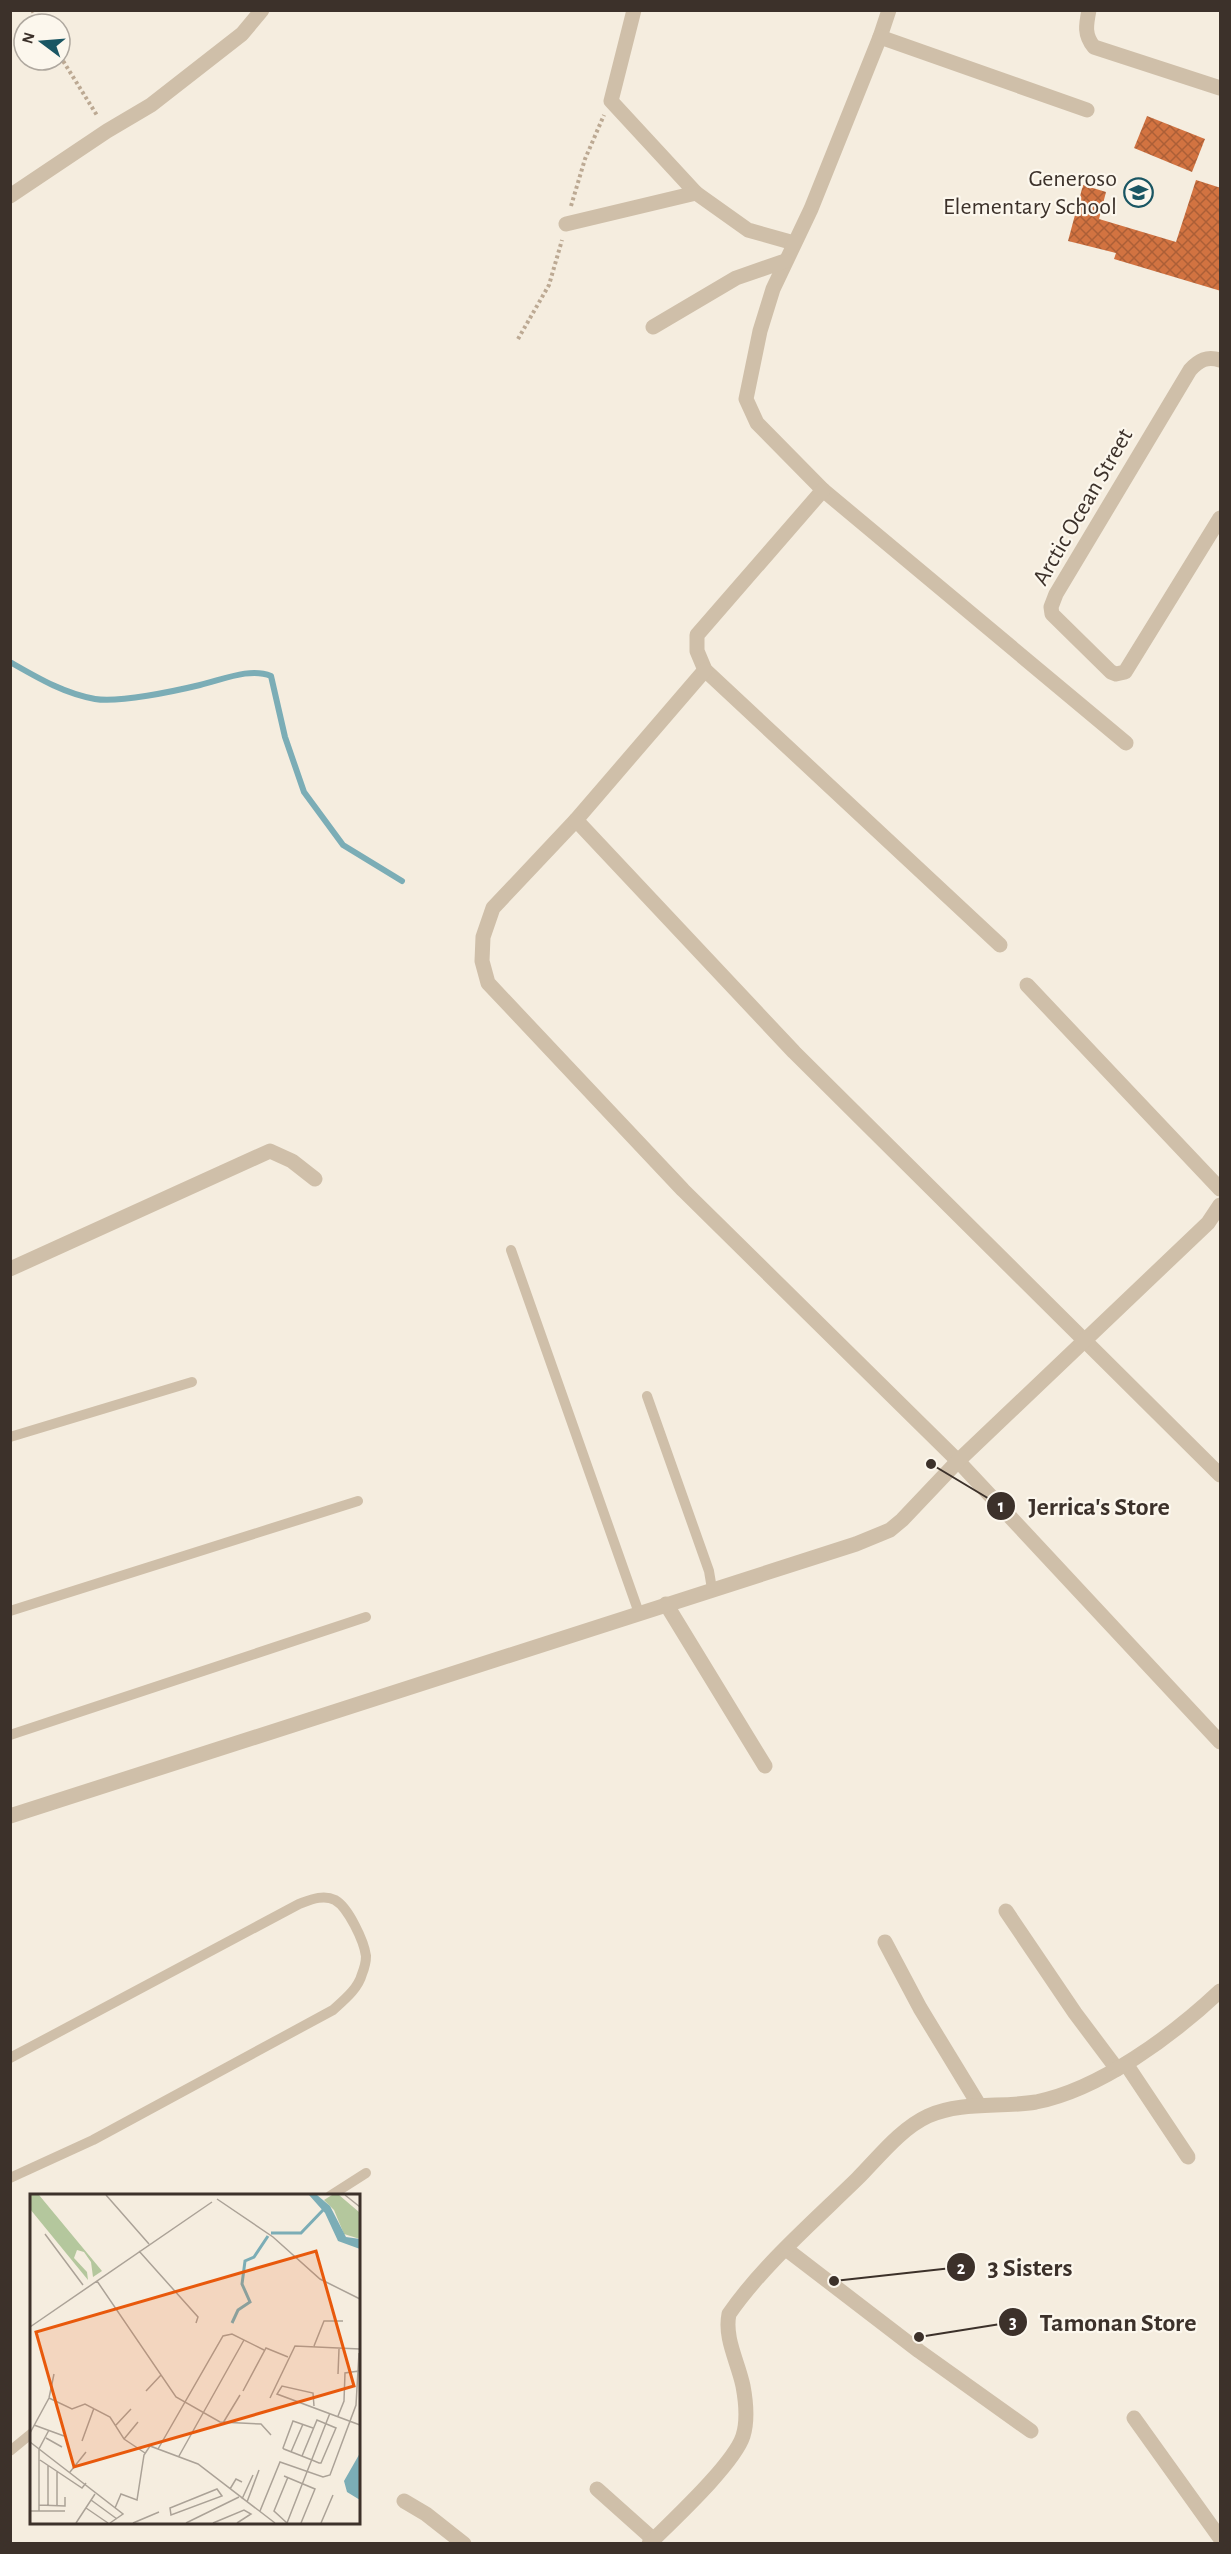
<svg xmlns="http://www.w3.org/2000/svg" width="1231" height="2554" font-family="'Alegreya Sans',sans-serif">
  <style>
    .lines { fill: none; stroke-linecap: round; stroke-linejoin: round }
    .stream { stroke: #7badb6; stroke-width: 6 }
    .building { fill: url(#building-cross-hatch) }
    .path { stroke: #bca993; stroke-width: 4; stroke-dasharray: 3 3; stroke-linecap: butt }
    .lane { stroke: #cfbfa9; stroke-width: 10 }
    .street { stroke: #cfbfa9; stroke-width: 15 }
    .labels { text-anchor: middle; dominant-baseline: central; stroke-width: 4.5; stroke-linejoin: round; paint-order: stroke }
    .poi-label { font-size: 24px; fill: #3c312a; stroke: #fcf7ed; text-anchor: end }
    .street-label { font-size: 24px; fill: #3c312a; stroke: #fcf7ed }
    .inset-river { fill: none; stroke: #7badb6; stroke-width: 3 }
    .inset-road { fill: none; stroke: #aba297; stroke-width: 1.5 }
    .view { fill: #e8590c; fill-opacity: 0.15; stroke: #e8590c; stroke-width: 3 }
    .inset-edge { fill: none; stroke: #3c312a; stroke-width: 3 }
    .leader { fill: none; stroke: #3c312a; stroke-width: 2 }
    .callout-dot { fill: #3c312a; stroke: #fcf7ed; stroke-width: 2 }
    .mark-label { font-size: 18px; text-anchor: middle; font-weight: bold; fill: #fff }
    .callout-label { font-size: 26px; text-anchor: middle; font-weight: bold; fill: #3c312a; stroke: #fcf7ed; stroke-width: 4.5; stroke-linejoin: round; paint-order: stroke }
  </style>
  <defs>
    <pattern id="building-cross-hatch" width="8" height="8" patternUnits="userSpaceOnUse" patternTransform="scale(1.5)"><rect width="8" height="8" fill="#d27341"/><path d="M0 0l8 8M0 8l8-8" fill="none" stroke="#ac5f37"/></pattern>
  </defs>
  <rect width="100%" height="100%" fill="#f5eddf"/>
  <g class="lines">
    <path class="stream" d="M10 662C38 678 63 693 95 699 119 703 175 691 200 685 222 680 250 667 271 676L285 737 304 792 343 845 402 881"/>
  </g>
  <g class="building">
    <path d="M1147 116 1205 139 1192 172 1134 148Z"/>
    <path d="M1196 180 1221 188V291L1114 259 1116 253 1068 241 1083 185 1106 192 1099 219 1176 242Z"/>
  </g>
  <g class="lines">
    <g class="path">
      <path d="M32 10 40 24"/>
      <path d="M60 56 98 117"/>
      <path d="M571 206 585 159 604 115"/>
      <path d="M518 339 549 285 562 240"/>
    </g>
    <g class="lane">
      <path d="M511 1250 639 1613"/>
      <path d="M647 1396 709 1571 712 1589"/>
      <path d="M10 1437 192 1382"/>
      <path d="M10 1611 358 1501"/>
      <path d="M10 1735 366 1617"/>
      <path d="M10 2058 299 1904C310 1900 323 1894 335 1900 348 1907 364 1941 366 1956 366 1961 364 1969 362 1974 358 1989 344 2000 333 2010L93 2140 10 2178"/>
      <path d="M330 2196 366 2173"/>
      <path d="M10 2451 32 2433"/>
    </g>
    <g class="street">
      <path d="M634 10 611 101 696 193 748 230 794 243"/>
      <path d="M889 10 880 37 811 209 773 289 760 331 746 399 757 423 823 490 1126 743"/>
      <path d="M1089 10C1086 25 1084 35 1094 47L1220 88"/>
      <path d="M880 37 1087 110"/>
      <path d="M10 196 107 131 151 105 242 34 262 10"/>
      <path d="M566 224 696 193"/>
      <path d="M653 327 736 278 785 261"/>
      <path d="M1220 360C1207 356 1199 360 1190 370L1056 594 1051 607 1052 614 1111 672 1116 674 1125 672 1220 518"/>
      <path d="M823 490 697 635V651L705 670 1000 945"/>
      <path d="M705 670 576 820 493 908 483 937 482 961 488 983 683 1190 958 1461 1220 1742"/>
      <path d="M576 820 794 1052 1220 1475"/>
      <path d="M1027 985 1220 1189"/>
      <path d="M10 1269 270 1151 292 1161 315 1179"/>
      <path d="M666 1604 765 1766"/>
      <path d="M10 1816 856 1544 890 1530 902 1520 958 1461 1208 1223 1220 1205"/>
      <path d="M1006 1911 1075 2013 1117 2069"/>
      <path d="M885 1942 920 2008 979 2105"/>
      <path d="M1126 2064 1188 2157"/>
      <path d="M786 2249 919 2351 1031 2431"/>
      <path d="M1134 2418 1220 2538"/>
      <path d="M597 2489 653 2539"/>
      <path d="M404 2501 426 2514 464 2544"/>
      <path d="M649 2544C672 2521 734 2464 743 2436 748 2420 746 2402 743 2386 738 2362 724 2338 729 2314 762 2266 815 2220 857 2179 878 2158 900 2129 928 2116 962 2101 1000 2108 1036 2102 1101 2089 1173 2035 1220 1991"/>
    </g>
  </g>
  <defs>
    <symbol id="school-ring" viewBox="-11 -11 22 22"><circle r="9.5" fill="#fcf7ed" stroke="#1a5663" stroke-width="1.5"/><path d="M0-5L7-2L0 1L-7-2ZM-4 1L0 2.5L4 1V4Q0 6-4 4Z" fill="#1a5663"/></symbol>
  </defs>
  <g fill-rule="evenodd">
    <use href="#school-ring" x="1122" y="176" width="33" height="33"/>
  </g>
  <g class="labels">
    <g class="poi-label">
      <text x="1117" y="179">Generoso<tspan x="1117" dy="28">Elementary School</tspan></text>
    </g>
    <g class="street-label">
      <text transform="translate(1083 507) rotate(-60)">Arctic Ocean Street</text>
    </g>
  </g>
  <g transform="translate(30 2194)">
    <rect width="330" height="330" fill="#f5eddf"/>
    <path d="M302 1H309L329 18 330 45 314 40 304 16 294 6Z" fill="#b4c79d"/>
    <path d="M0 1H9L72 77 63 83 61 68 54 58 47 56 44 64 57 78 58 86 0 15Z" fill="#b4c79d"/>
    <path d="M279 1H287L300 12 316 43 330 45V55L308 47 295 19ZM330 259V306L317 298 314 287Z" fill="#7badb6"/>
    <path class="inset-river" d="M241 39H271L294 15M202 129 208 116 220 108 212 90 215 67 224 63 238 42"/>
    <path class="inset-road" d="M76 1 119 50M315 1 330 13M187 5 243 43 290 85 330 105M15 40 53 91M109 57 168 123 166 129M67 87 146 203 190 228 231 230 241 241M0 133 182 8M284 152 294 127H313M308 180 309 155M116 197 131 181M213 197 236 154 258 163M19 204 42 215 55 210 80 223 94 245 115 259M240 204 265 152 330 155M284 212 283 199 252 192 247 200 330 231M308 222 314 207 315 179 329 177M193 229 210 201M4 231 34 242M86 231 101 215M0 239 19 204 24 180M16 244 32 253M94 245 108 228M52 247 64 214M0 248 93 320 80 329M128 255 193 142 202 140 234 156M261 258 273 230M149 262 214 146M272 262 287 226 306 234 291 269H289L282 266 254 255 253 254 263 227 283 234M10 266 52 294 56 289M40 278 56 258M254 282 285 295 271 329M187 295 192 302 141 321 140 314ZM200 295 206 285 212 288M212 305 223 281M61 306 87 325M217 308 229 276M9 311 35 312V303M18 311V271M27 312V278M56 314 78 329M85 314 91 300 107 306 114 261 120 252 168 270 245 329M0 317H35M9 317V255L19 236M230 317 250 268 293 283 300 281 326 211 329 159M46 329 65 300M103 329 129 318M156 329 209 303M183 329 214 316 221 320 207 329M257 329 300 219M257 329 244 317 258 283M291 329 303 301"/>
    <path class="view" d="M286 57 324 192 44 273 6 138Z"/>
    <rect width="330" height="330" class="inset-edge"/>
  </g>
  <path class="leader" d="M931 1464L1001 1506M834 2281L961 2267M919 2337L1013 2322"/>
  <g class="callout-dot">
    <circle cx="931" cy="1464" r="6"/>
    <circle cx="834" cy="2281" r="6"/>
    <circle cx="919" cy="2337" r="6"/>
    <circle cx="1001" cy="1506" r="15"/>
    <circle cx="961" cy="2267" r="15"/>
    <circle cx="1013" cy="2322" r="15"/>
  </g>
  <g class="mark-label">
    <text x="1001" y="1512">1</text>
    <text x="961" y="2274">2</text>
    <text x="1013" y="2328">3</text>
  </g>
  <g class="callout-label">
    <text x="1099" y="1515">Jerrica's Store</text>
    <text x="1030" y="2276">3 Sisters</text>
    <text x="1118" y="2331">Tamonan Store</text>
  </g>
  <rect width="1231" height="2554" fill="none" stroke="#3c312a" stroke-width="24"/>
  <g transform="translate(42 42) rotate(286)"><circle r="28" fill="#fcf7ed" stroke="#afa89f" stroke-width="1.5"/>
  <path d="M0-4.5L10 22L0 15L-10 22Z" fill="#1a5663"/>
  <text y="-9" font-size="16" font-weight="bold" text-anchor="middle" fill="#3c312a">N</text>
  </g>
</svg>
